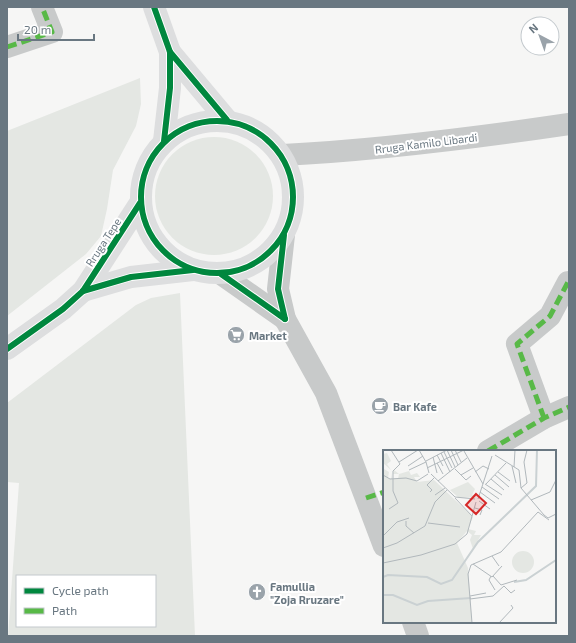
<svg xmlns="http://www.w3.org/2000/svg" width="576" height="643" font-family="'Exo 2',sans-serif">
  <style>
    .green { fill: #e4e7e3; fill-rule: evenodd }
    .lines { fill: none; stroke-linecap: round; stroke-linejoin: round }
    .street { stroke: #c8caca; stroke-width: 22 }
    .secondary { stroke: #dddedf; stroke-width: 22 }
    .quiet { stroke: #58b947; stroke-width: 5; stroke-dasharray: 10 5; stroke-linecap: butt }
    .cycleway-casing { stroke: #fff; stroke-width: 8 }
    .cycleway { stroke: #00873e; stroke-width: 6 }
    .labels { text-anchor: middle; dominant-baseline: central; stroke-width: 4; stroke-linejoin: round; paint-order: stroke }
    .street-label { font-size: 11px; fill: #697781; stroke: #fff }
    .poi-label { font-size: 11px; font-weight: bold; fill: #697781; stroke: #fff; text-anchor: start }
    .inset-river { fill: none; stroke: #cad1d3; stroke-width: 2 }
    .inset-road { fill: none; stroke: #b1b8bc; stroke-width: 1 }
    .view { fill: #d62828; fill-opacity: 0.15; stroke: #d62828; stroke-width: 2 }
    .inset-edge { fill: none; stroke: #697781; stroke-width: 2 }
  </style>
  <rect width="100%" height="100%" fill="#f6f6f5"/>
  <g class="green">
    <path d="M140 78 141 104 136 126 113 170 107 209 101 236 86 254 7 316V131Z"/>
    <circle cx="214" cy="196" r="59"/>
    <path d="M180 293 195 636H8L19 483 7 482V403L136 305 151 298ZM17 576H155V626H17Z"/>
  </g>
  <g class="lines">
    <g class="street">
      <path d="M7 47 52 32 42 7"/>
      <path d="M283 155C379 150 474 138 569 124"/>
      <path d="M284 235 278 289 285 319 326 393 384 546"/>
      <path d="M221 274 285 319"/>
      <path d="M544 418 517 344 550 316 568 282"/>
      <path d="M488 451 544 418 569 407"/>
      <path d="M413 622 418 636"/>
    </g>
    <g class="secondary">
      <path d="M154 7 170 52V88L164 141"/>
      <path d="M170 52 227 120"/>
      <circle cx="217" cy="197" r="76"/>
      <path d="M83 291 131 277 193 270"/>
      <path d="M7 349 63 309 83 291 140 203"/>
    </g>
    <g class="quiet">
      <path d="M7 47 52 32 42 7"/>
      <path d="M544 418 517 344 550 316 568 282"/>
      <path d="M488 451 544 418 569 407"/>
      <path d="M366 498 384 492"/>
    </g>
    <defs>
      <g id="cycleway">
        <path d="M154 7 170 52V88L164 141"/>
        <path d="M170 52 227 120"/>
        <circle cx="217" cy="197" r="76"/>
        <path d="M284 235 278 289 285 319"/>
        <path d="M221 274 285 319"/>
        <path d="M83 291 131 277 193 270"/>
        <path d="M7 349 63 309 83 291 140 203"/>
      </g>
    </defs>
    <use href="#cycleway" class="cycleway-casing"/>
    <use href="#cycleway" class="cycleway"/>
  </g>
  <defs>
    <symbol id="supermarket-disc" viewBox="-11 -11 22 22"><circle r="9.5" fill="#9aa3aa" stroke="#fff"/><path d="M-6-5.5h2.5l.6 2H6L4.5 2H-2.5L-4.4-4H-6ZM-1.5 3.2a1.3 1.3 0 1 0 .1 0ZM3 3.2a1.3 1.3 0 1 0 .1 0Z" fill="#fff"/></symbol>
    <symbol id="cafe-disc" viewBox="-11 -11 22 22"><circle r="9.5" fill="#9aa3aa" stroke="#fff"/><path d="M-5.5-4.5H6V0H3Q3 3.5 0 3.5H-2.5Q-5.5 3.5-5.5 0ZM3-3.2v2h1.7v-2ZM-6 4.5H4V6H-6Z" fill="#fff"/></symbol>
    <symbol id="church-disc" viewBox="-11 -11 22 22"><circle r="9.5" fill="#9aa3aa" stroke="#fff"/><path d="M-1.2-6h2.4v3.5h3.3v2.4h-3.3V6h-2.4V-.1h-3.3v-2.4h3.3Z" fill="#fff"/></symbol>
  </defs>
  <g fill-rule="evenodd">
    <use href="#supermarket-disc" x="226" y="325" width="20" height="20"/>
    <use href="#cafe-disc" x="370" y="396" width="20" height="20"/>
    <use href="#church-disc" x="247" y="582" width="20" height="20"/>
  </g>
  <g class="labels">
    <g class="street-label">
      <text transform="translate(426 143) rotate(-7)">Rruga Kamilo Libardi</text>
      <text transform="translate(103 242) rotate(-57)">Rruga Tepe</text>
    </g>
    <g class="poi-label">
      <text x="249" y="335">Market</text>
      <text x="393" y="406">Bar Kafe</text>
      <text x="270" y="586">Famullia<tspan x="270" dy="13">"Zoja Rruzare"</tspan></text>
    </g>
  </g>
  <g transform="translate(383 450)">
    <rect width="173" height="173" fill="#f6f6f5"/>
    <path d="M4 3 8 11 4 14 8 20 0 13V4ZM1 19 6 22 5 28 8 29V23L9 29H15L16 24H10L11 20 16 24 26 21 28 25 34 23 37 27H31L34 32 51 30 90 67 85 79 93 81 91 85H98L90 99 87 90 89 85 84 81 74 93 85 118 89 173H0ZM85 32 92 39 89 45 94 47 76 48 67 40ZM129 112a11 11 0 1 1 22 0a11 11 0 1 1-22 0Z" fill="#e4e7e3"/>
    <path class="inset-river" d="M0 127 5 125 44 127 58 134 69 130 95 92 153 36 154 0M131 132 143 130 173 110M0 145H10L34 155 45 151 88 148"/>
    <path class="inset-road" d="M36 0 43 12 46 23M64 0 72 17M68 0 75 15M72 0 78 12M81 1 100 34M61 2 69 18M58 3 67 22M54 5 60 16M112 5 136 20 138 38 161 65 165 68 173 64M50 7 54 23M43 11 64 0M16 12 35 0M54 13 60 24M25 16 40 6M129 16 133 33M131 17 132 0M44 18 81 0M72 19 83 30 88 26M26 20 43 12M92 22 100 16 106 19M115 22 127 31M48 24 72 47 92 49M0 25 7 29 23 28 34 31 45 24M78 25 90 18M112 25 126 37M108 29 121 40M55 31 84 8M102 34 119 45M103 34 123 13M99 37 116 49M138 38 144 33 141 12 144 0M47 42 49 40 44 35 51 28M97 42 112 53M52 45 62 38M72 48 89 66M95 49 109 6M148 50 167 42 173 30M96 51 107 59M92 58 99 60 97 65M6 59 15 53 10 41V21L17 14 8 0M23 71V76L31 83M45 73 77 77M0 86 14 72 26 68M0 98 14 93 42 76 52 52 64 40M109 106 116 116M0 113 38 105 72 94 84 84 93 52M90 114 109 127 119 116M108 126 106 130 112 140M110 126 118 135 134 130M87 146 103 143M87 149 110 146 121 136 128 143 132 140M89 173 85 124 88 115 118 102 155 62 166 70M116 173 130 158 128 155"/>
    <path class="view" d="M93 44 103 53 93 64 83 55Z"/>
    <rect width="173" height="173" class="inset-edge"/>
  </g>
  <rect width="576" height="643" fill="none" stroke="#697781" stroke-width="16"/>
  <rect x="16" y="575" width="140" height="52" fill="#ffffff" stroke="#c3c9cd"/>
  <rect x="24" y="588" width="20" height="6" fill="#00873e" stroke="#c3c9cd"/>
  <text x="52" y="595" font-size="12" fill="#697781">Cycle path</text>
  <rect x="24" y="608" width="20" height="6" fill="#58b947" stroke="#c3c9cd"/>
  <text x="52" y="615" font-size="12" fill="#697781">Path</text>
  <g transform="translate(540 36) rotate(319)"><circle r="19" fill="#ffffff" stroke="#c3c9cd"/>
  <path d="M0-3L7 15L0 10L-7 15Z" fill="#9aa3aa"/>
  <text y="-6" font-size="11" font-weight="bold" text-anchor="middle" fill="#697781">N</text>
  </g>
  <path d="M18 34v6h76v-6" fill="none" stroke="#697781" stroke-width="2"/>
  <text x="24" y="34" font-size="12" fill="#697781" stroke="#ffffff" stroke-width="3" paint-order="stroke">20 m</text>
</svg>
